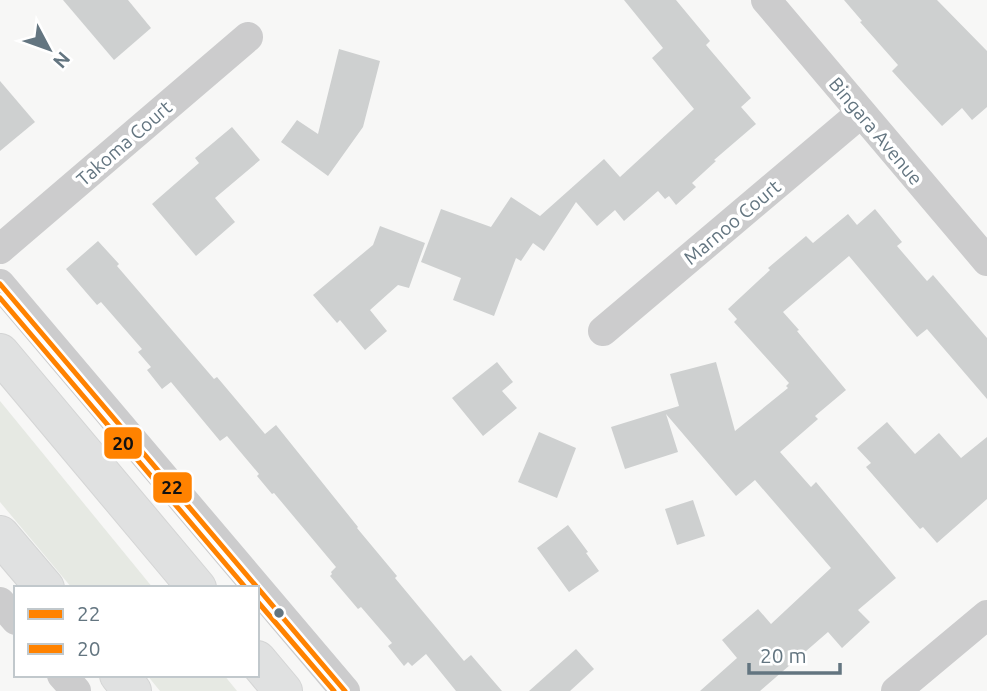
<svg xmlns="http://www.w3.org/2000/svg" width="987" height="691" font-family="Ubuntu,sans-serif">
  <style>
    .green { fill: #e6e9e3 }
    .building { fill: #ced0d0 }
    .lines { fill: none; stroke-linecap: round; stroke-linejoin: round }
    .highway-casing { stroke: #d4d5d5; stroke-width: 40 }
    .minor { stroke: #cccccd; stroke-width: 30 }
    .highway { stroke: #e0e1e1; stroke-width: 38 }
    .bus-1-casing { stroke: #fff; stroke-width: 10 }
    .bus-2-casing { stroke: #fff; stroke-width: 10 }
    .bus-1 { stroke: #ff8200; stroke-width: 5 }
    .bus-2 { stroke: #ff8200; stroke-width: 5 }
    .bus-dot { fill: #637580; stroke: #fff; stroke-width: 2.5 }
    .labels { text-anchor: middle; dominant-baseline: central; stroke-width: 7; stroke-linejoin: round; paint-order: stroke }
    .street-label { font-size: 19px; fill: #637580; stroke: #fff }
    .line-badge { stroke: #fff; stroke-width: 2.5 }
    .pale-badge-label { font-size: 19px; text-anchor: middle; font-weight: bold; fill: #111 }
  </style>
  <rect width="100%" height="100%" fill="#f7f7f6"/>
  <g class="green">
    <path d="M0 401 153 588H72L0 502Z"/>
    <path d="M147 675H224L237 691H160Z"/>
  </g>
  <g class="building">
    <path d="M63 0H128L151 28 114 60Z"/>
    <path d="M624 0H676L710 41 706 45 751 98 741 107 756 124 714 160 716 161 692 183 696 187 676 205 669 196 665 199 658 191 624 221 615 210 597 226 576 202 544 251 533 243 521 261 516 258 494 316 453 300 461 278 421 262 441 209 491 227 511 197 540 216 604 159 620 177 694 109 652 58 663 48Z"/>
    <path d="M844 0H937L987 51V107L972 120 962 108 942 126 892 71 898 65 860 22 862 21Z"/>
    <path d="M339 49 380 61 363 127 328 176 281 142 297 120 318 134Z"/>
    <path d="M0 81 35 122 0 151Z"/>
    <path d="M232 127 260 160 215 198 235 222 196 256 152 204 199 163 195 158Z"/>
    <path d="M875 209 902 242 897 246 927 281 933 275 987 338V399L927 329 917 337 849 256 783 312 799 330 797 331 846 390 815 416 818 419 780 452 811 487 816 482 896 578 858 610 870 622 842 648 828 632 760 691H700L737 658 722 640 758 609 771 624 831 568 755 480 736 496 666 414 678 452 625 469 611 427 679 406 670 374 716 362 735 431 788 388 786 386 789 383 734 322 737 319 728 309 770 270 768 268 806 236 813 243 848 214 857 225Z"/>
    <path d="M380 226 425 243 409 288 398 285 370 310 387 331 365 350 340 320 337 323 313 295 373 245Z"/>
    <path d="M98 241 119 264 117 266 214 379 217 377 265 434 276 425 358 527 357 528 397 576 395 578 464 661 471 655 502 691H456L426 654 412 666 408 662 404 666 388 646 392 643 361 607 358 609 330 576 332 574 331 572 336 567 274 493 272 494 257 476 259 474 227 436 220 441 171 382 162 389 147 370 151 367 138 352 142 349 101 302 97 305 66 269Z"/>
    <path d="M497 362 513 382 502 391 517 408 483 436 452 398Z"/>
    <path d="M887 422 915 454 939 433 961 458 987 437V499L937 543 923 527 920 529 866 467 871 463 857 448Z"/>
    <path d="M539 432 576 448 557 498 518 482Z"/>
    <path d="M693 500 705 536 677 545 665 509Z"/>
    <path d="M568 525 588 552 586 553 599 571 569 592 537 548Z"/>
    <path d="M576 649 594 669 570 691H529Z"/>
  </g>
  <g class="lines">
    <defs>
      <g id="highway">
        <path d="M0 353 197 588"/>
        <path d="M0 535 45 588"/>
        <path d="M257 660 283 691"/>
        <path d="M119 675 132 691"/>
      </g>
    </defs>
    <use href="#highway" class="highway-casing"/>
    <g class="minor">
      <path d="M766 0 987 261"/>
      <path d="M0 249 248 37"/>
      <path d="M0 284 345 691"/>
      <path d="M603 331 861 113"/>
      <path d="M0 602 16 620"/>
      <path d="M62 675 76 691"/>
      <path d="M896 691 987 615"/>
    </g>
    <use href="#highway" class="highway"/>
    <defs>
      <path id="bus-1" d="M0 284 345 691"/>
      <g id="bus-2">
        <path d="M0 298 246 588"/>
        <path d="M257 601 334 691"/>
      </g>
    </defs>
    <use href="#bus-1" class="bus-1-casing"/>
    <use href="#bus-2" class="bus-2-casing"/>
    <use href="#bus-1" class="bus-1"/>
    <use href="#bus-2" class="bus-2"/>
  </g>
  <circle class="bus-dot" cx="279" cy="613" r="6"/>
  <g class="labels">
    <g class="street-label">
      <text transform="translate(876 131) rotate(50)">Bingara Avenue</text>
      <text transform="translate(124 143) rotate(-41)">Takoma Court</text>
      <text transform="translate(732 222) rotate(-40)">Marnoo Court</text>
    </g>
  </g>
  <g class="line-badge">
    <rect x="103" y="426" width="40" height="34" rx="7" fill="#ff8200"/>
    <rect x="152" y="471" width="41" height="33" rx="7" fill="#ff8200"/>
  </g>
  <g class="pale-badge-label">
    <text x="123" y="450">20</text>
    <text x="172" y="494">22</text>
  </g>
  <rect x="14" y="586" width="245" height="91" fill="#ffffff" stroke="#c1c8cc" stroke-width="2"/>
  <rect x="28" y="609" width="35" height="10" fill="#ff8200" stroke="#c1c8cc" stroke-width="2"/>
  <text x="77" y="621" font-size="21" fill="#637580">22</text>
  <rect x="28" y="644" width="35" height="10" fill="#ff8200" stroke="#c1c8cc" stroke-width="2"/>
  <text x="77" y="656" font-size="21" fill="#637580">20</text>
  <g transform="translate(49 49) rotate(131)" stroke="#ffffff" stroke-width="5" paint-order="stroke">
  <path d="M0-5L12 26L0 18L-12 26Z" fill="#637580"/>
  <text y="-10" font-size="19" font-weight="bold" text-anchor="middle" fill="#637580">N</text>
  </g>
  <path d="M749 663v10h91v-10" fill="none" stroke="#637580" stroke-width="3.5"/>
  <text x="760" y="663" font-size="21" fill="#637580" stroke="#ffffff" stroke-width="5" paint-order="stroke">20 m</text>
</svg>
